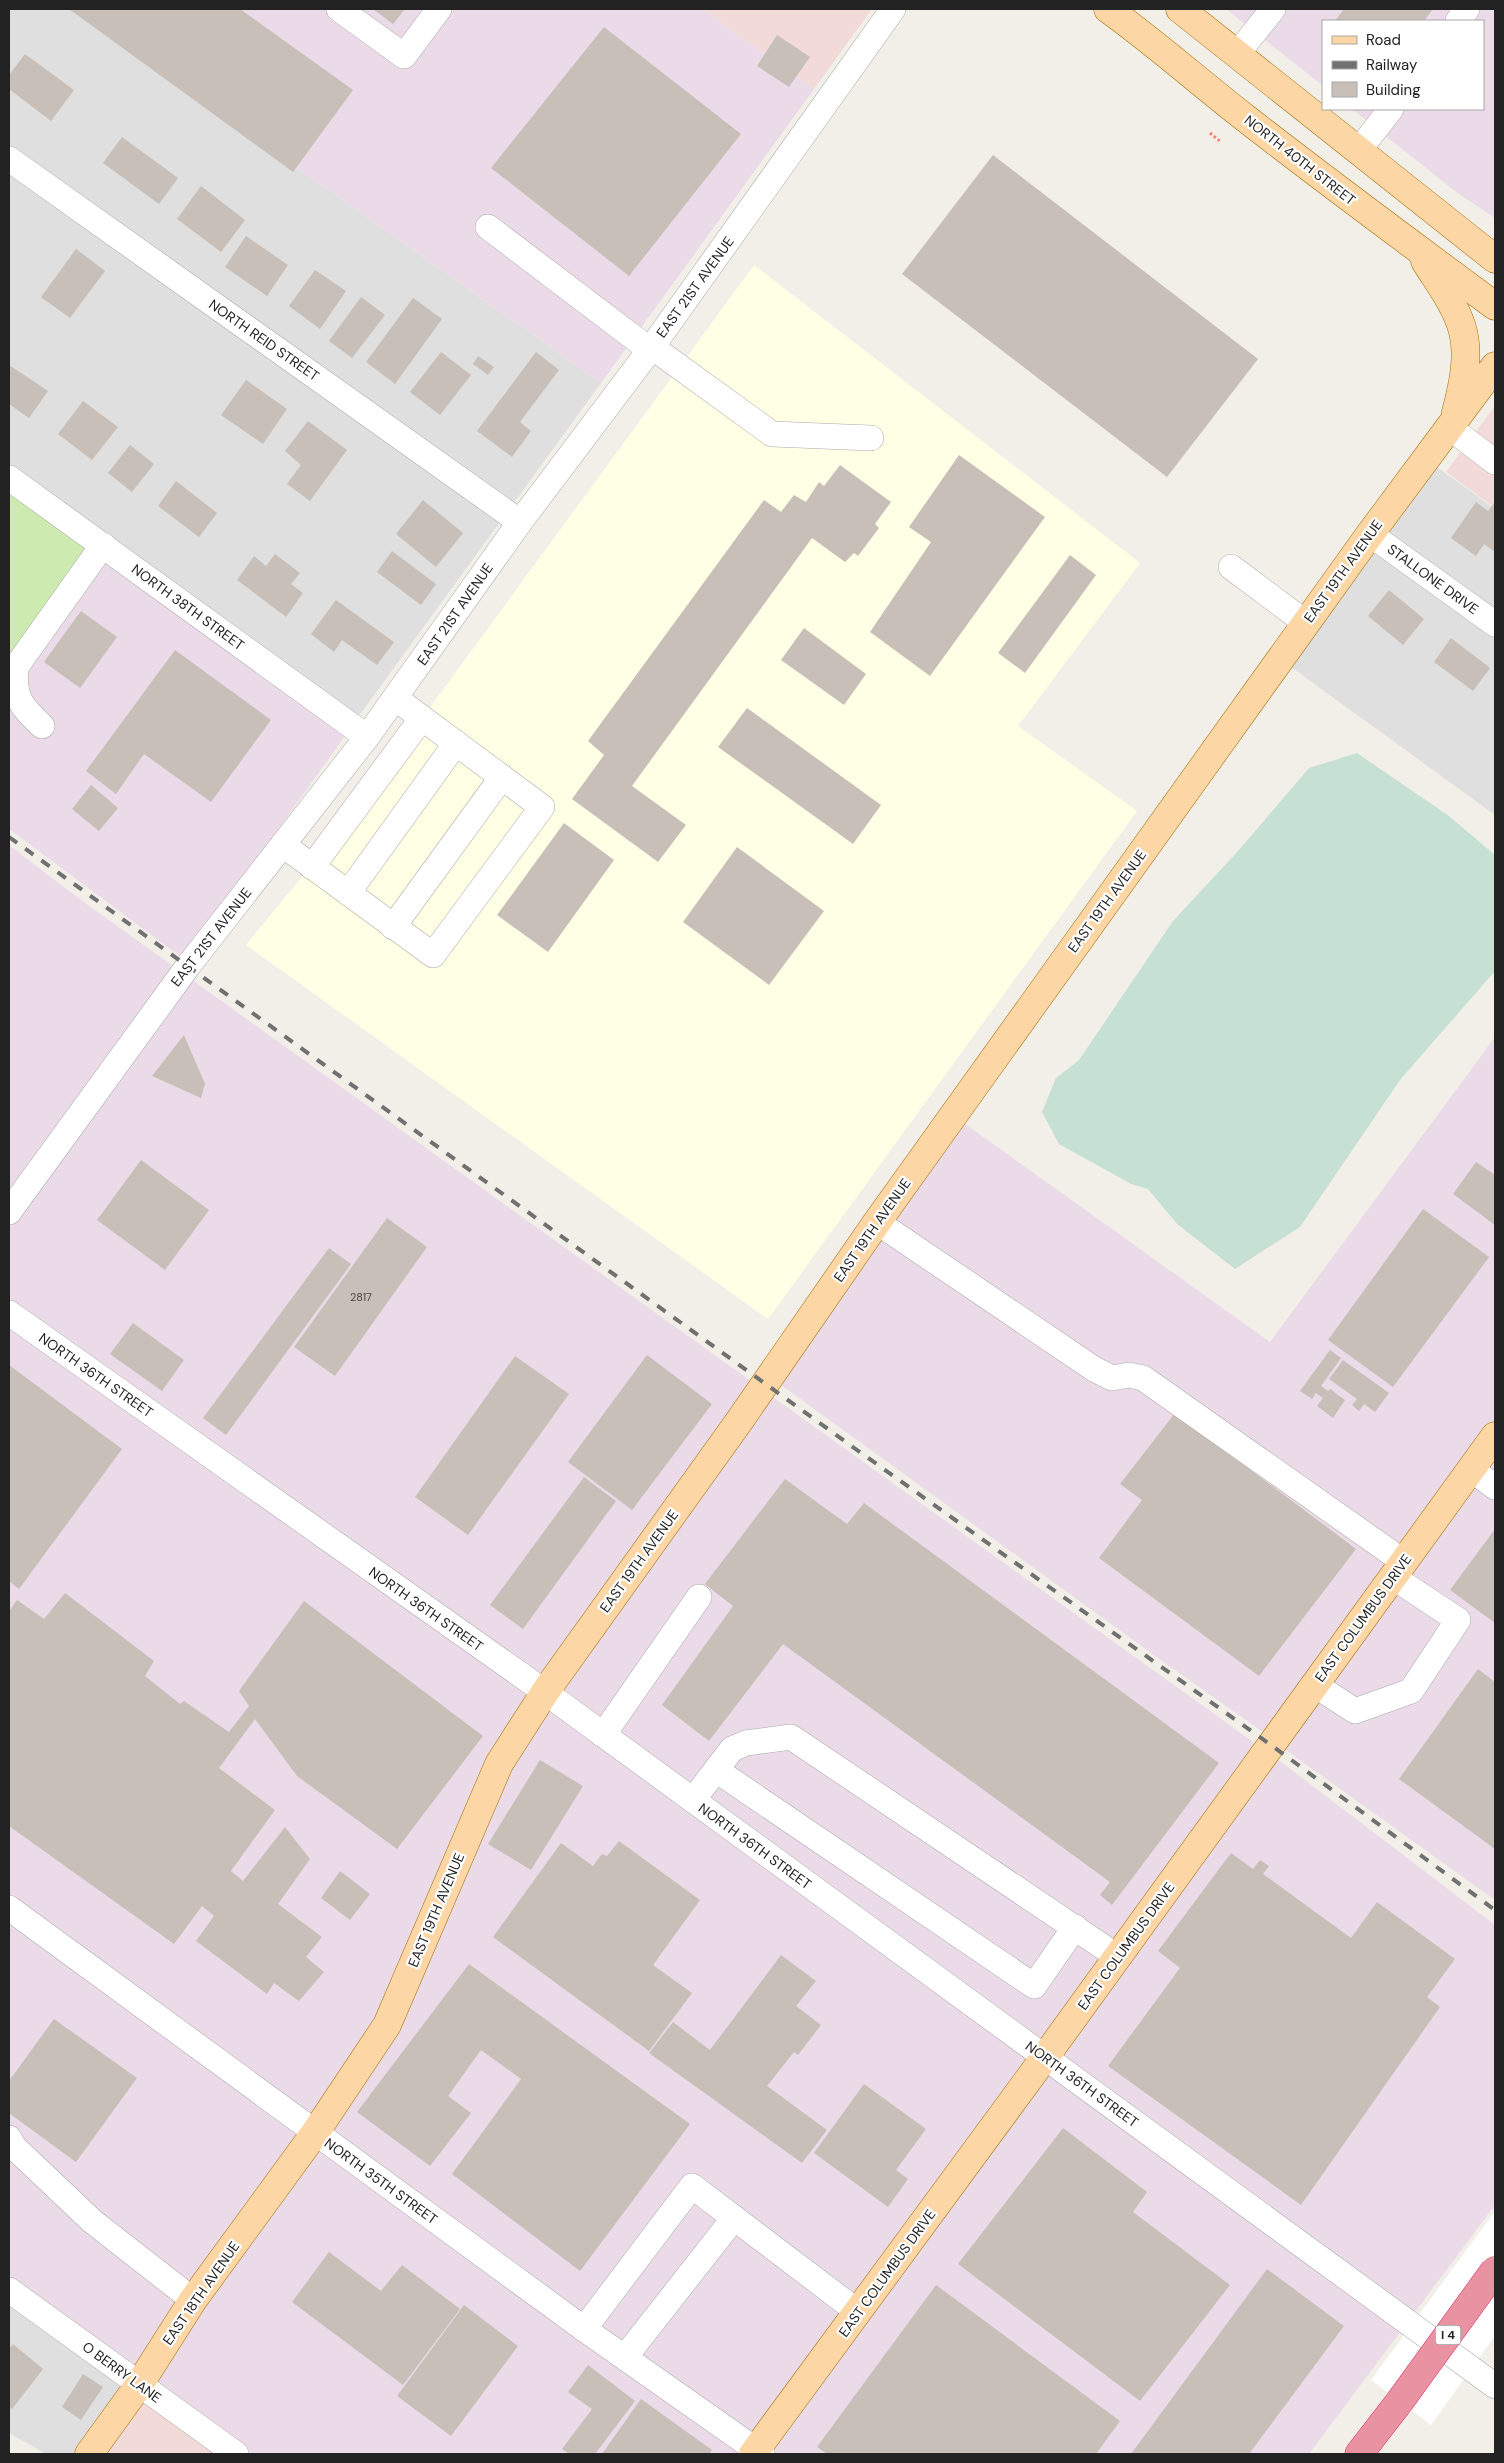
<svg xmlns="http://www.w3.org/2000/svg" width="1504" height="2463" font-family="'DM Sans',sans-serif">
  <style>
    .residential { fill: #e0dfdf }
    .commercial { fill: #f2dad9 }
    .industrial { fill: #ebdbe8 }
    .education { fill: #ffffe5 }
    .grass { fill: #cdebb0 }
    .wetland { fill: #c6e0d4 }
    .pier { fill: #fff }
    .building { fill: #c7bfb8 }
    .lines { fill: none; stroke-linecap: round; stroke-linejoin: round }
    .minor-casing { stroke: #a9a9a9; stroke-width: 26 }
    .major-casing { stroke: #a06b00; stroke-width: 29 }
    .highway-casing { stroke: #dc2a67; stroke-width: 29 }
    .path { stroke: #fa8072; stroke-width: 3; stroke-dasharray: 2.5 2.5; stroke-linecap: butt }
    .minor { stroke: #fff; stroke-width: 25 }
    .major { stroke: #fcd6a4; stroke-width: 28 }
    .highway { stroke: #e892a2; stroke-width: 28 }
    .rail { stroke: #707070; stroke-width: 4; stroke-dasharray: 10 10; stroke-linecap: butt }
    .highway-bridge-casing { stroke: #dc2a67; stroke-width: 29; stroke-linecap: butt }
    .highway-bridge { stroke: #e892a2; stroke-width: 28 }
    .labels { text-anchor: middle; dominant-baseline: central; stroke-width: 4.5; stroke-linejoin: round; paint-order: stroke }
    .number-label { font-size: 11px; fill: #4b4948 }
    .shield { fill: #fff; stroke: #646464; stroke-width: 1 }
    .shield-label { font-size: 12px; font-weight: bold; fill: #222 }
    .street-label { font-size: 14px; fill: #222; stroke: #fff }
  </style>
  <rect width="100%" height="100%" fill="#f2efe9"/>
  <g class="residential">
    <path d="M9 9H72L601 383 353 724 9 477Z"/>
    <path d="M1423 457 1495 509V815L1280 659Z"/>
    <path d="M9 2293 136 2388 88 2454H46L9 2433Z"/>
  </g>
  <g class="commercial">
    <path d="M702 9H872L814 89Z"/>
    <path d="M1495 406V508L1446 472Z"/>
    <path d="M143 2388 237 2454H94Z"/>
  </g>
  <g class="industrial">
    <path d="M72 9H702L814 89 601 383Z"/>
    <path d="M1226 9H1495V218L1456 192 1352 109H1483V21H1323V86Z"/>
    <path d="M96 548 350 729 185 960 9 829V666Z"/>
    <path d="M9 845 81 900 1288 1767 1495 1925V2205L1309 2454H253L9 2275Z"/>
    <path d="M1495 1037V1425L1270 1737 1165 1663 770 1377 957 1118 1270 1342Z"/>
    <path d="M1495 1437V1900L1276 1743Z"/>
  </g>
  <path class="education" d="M754 265 1140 563 1018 726 1137 811 768 1319 246 945 338 833Z"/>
  <path class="grass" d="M9 487 96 548 9 666Z"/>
  <path class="wetland" d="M1357 753 1449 816 1495 855V971L1400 1080 1300 1227 1235 1269 1177 1224 1148 1189 1131 1184 1059 1144 1042 1112 1056 1078 1079 1060 1173 921 1239 850 1309 768Z"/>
  <path class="pier" d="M1495 2211V2336L1431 2425 1371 2380Z"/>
  <g class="building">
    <path d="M69 9H240L353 90 293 172Z"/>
    <path d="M373 9H405L393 24Z"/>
    <path d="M1344 9H1433L1424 21H1335Z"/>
    <path d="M604 27 741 134 629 276 491 168Z"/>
    <path d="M777 35 810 57 789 87 757 66Z"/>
    <path d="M25 54 74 90 51 121 9 89V75Z"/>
    <path d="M122 137 178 178 159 204 103 163Z"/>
    <path d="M993 155 1258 359 1167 477 902 274Z"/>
    <path d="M201 186 245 220 221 252 177 219Z"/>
    <path d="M246 236 288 265 267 296 225 267Z"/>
    <path d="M76 249 105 271 70 318 41 297Z"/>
    <path d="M315 270 346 291 320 329 289 306Z"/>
    <path d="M361 297 385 315 352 358 329 341Z"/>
    <path d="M413 298 442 319 395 384 366 362Z"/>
    <path d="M441 352 471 375 440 415 410 392Z"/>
    <path d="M536 352 559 370 520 422 531 431 512 457 477 431Z"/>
    <path d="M478 356 494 367 488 375 473 364Z"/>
    <path d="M9 365 48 391 29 418 9 404Z"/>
    <path d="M246 380 287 409 263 444 221 415Z"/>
    <path d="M83 401 118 427 92 460 58 434Z"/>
    <path d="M308 421 347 450 310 501 287 484 301 465 285 451Z"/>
    <path d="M130 445 154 464 132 492 108 473Z"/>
    <path d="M959 455 1045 517 930 676 870 632 931 542 909 527Z"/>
    <path d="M840 465 891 502 875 524 879 528 858 556 854 553 845 562 812 538 632 786 686 825 658 862 572 799 604 755 588 741 764 500 781 512 794 495 806 502 819 482 824 486Z"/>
    <path d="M176 481 217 513 199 537 158 506Z"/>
    <path d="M423 500 463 533 436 567 396 534Z"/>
    <path d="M1476 502 1488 511 1495 502V552L1484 544 1476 556 1451 538Z"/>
    <path d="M392 551 436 584 421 605 377 572Z"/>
    <path d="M275 554 300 573 291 584 303 593 286 617 237 580 254 556 266 566Z"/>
    <path d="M1070 555 1096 575 1025 673 998 653Z"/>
    <path d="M1389 590 1424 619 1403 645 1368 616Z"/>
    <path d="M336 600 394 642 377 665 342 640 334 652 311 634Z"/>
    <path d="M81 611 117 637 80 688 44 662Z"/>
    <path d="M804 628 866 674 844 705 781 660Z"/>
    <path d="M1451 638 1490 668 1473 691 1434 662Z"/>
    <path d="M175 650 271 720 211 802 144 754 116 794 86 771Z"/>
    <path d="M747 708 881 805 853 844 718 747Z"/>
    <path d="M91 785 118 808 99 831 72 809Z"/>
    <path d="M564 823 614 860 548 952 497 915Z"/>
    <path d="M737 847 824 911 769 985 683 922Z"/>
    <path d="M184 1035 205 1084 201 1098 152 1076Z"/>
    <path d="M141 1160 209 1210 165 1270 97 1220Z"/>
    <path d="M1476 1162 1495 1175V1225L1453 1194Z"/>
    <path d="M1423 1209 1489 1257 1393 1387 1328 1340Z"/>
    <path d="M387 1218 427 1247 335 1376 294 1347Z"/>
    <path d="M329 1248 351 1264 226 1435 203 1418Z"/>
    <path d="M133 1323 184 1360 162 1391 110 1354Z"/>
    <path d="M1330 1350 1341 1358 1321 1386 1328 1391 1330 1389 1345 1400 1333 1418 1317 1406 1323 1398 1316 1393 1312 1399 1300 1391Z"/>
    <path d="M647 1355 712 1404 632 1510 568 1462Z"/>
    <path d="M515 1356 569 1394 468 1535 415 1497Z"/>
    <path d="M1343 1360 1389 1393 1375 1412 1364 1404 1359 1411 1352 1405 1357 1399 1329 1379Z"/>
    <path d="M9 1365 122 1449 19 1589 9 1581Z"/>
    <path d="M1175 1413 1356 1549 1259 1676 1099 1558 1142 1500 1120 1484Z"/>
    <path d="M584 1477 616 1501 523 1629 490 1605Z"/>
    <path d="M785 1479 847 1524 864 1503 1219 1763 1112 1905 1100 1895 1110 1882 783 1644 709 1741 662 1705 733 1606 705 1584Z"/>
    <path d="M1495 1529V1623L1450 1590Z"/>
    <path d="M65 1593 154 1661 145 1676 180 1704 184 1701 229 1732 249 1706 239 1691 304 1601 483 1736 397 1849 297 1776 255 1719 219 1768 275 1810 231 1871 232 1872 243 1881 285 1827 310 1859 278 1904 322 1937 306 1957 324 1972 299 2001 274 1983 267 1994 196 1941 214 1916 202 1906 174 1944 9 1826V1611L17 1600 44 1619Z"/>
    <path d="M1478 1669 1495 1682V1849L1399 1779Z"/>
    <path d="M540 1760 583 1786 531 1870 488 1844Z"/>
    <path d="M619 1841 700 1900 653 1965 692 1993 649 2051 493 1937 561 1843 593 1866 602 1854 607 1856Z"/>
    <path d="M1231 1853 1253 1869 1260 1860 1269 1866 1263 1874 1351 1938 1377 1902 1455 1959 1427 1997 1440 2007 1301 2205 1108 2066 1180 1968 1158 1951Z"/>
    <path d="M340 1871 370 1894 350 1920 321 1898Z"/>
    <path d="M781 1955 816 1981 796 2006 821 2025 798 2055 794 2052 767 2086 827 2130 802 2163 649 2053 673 2022 710 2050Z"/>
    <path d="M469 1964 690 2124 580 2271 452 2174 521 2079 481 2050 448 2096 471 2113 430 2166 357 2112Z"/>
    <path d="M54 2019 137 2078 76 2162 9 2113V2081Z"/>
    <path d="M864 2084 926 2129 896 2170 908 2179 888 2207 814 2153Z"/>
    <path d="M1063 2128 1147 2192 1133 2212 1230 2285 1140 2401 958 2264Z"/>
    <path d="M329 2252 381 2291 402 2265 460 2309 403 2385 292 2302Z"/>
    <path d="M1267 2269 1344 2326 1249 2454H1131Z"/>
    <path d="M936 2285 1120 2421 1096 2454H827L817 2447Z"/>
    <path d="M464 2305 518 2346 451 2436 397 2396Z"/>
    <path d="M13 2344 43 2369 12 2409 9 2407V2349Z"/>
    <path d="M588 2365 635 2401 595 2454H569L562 2449 592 2409 568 2392Z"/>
    <path d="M83 2374 103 2387 81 2420 62 2407Z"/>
    <path d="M641 2399 712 2450 709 2454H602Z"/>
  </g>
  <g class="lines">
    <defs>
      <g id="minor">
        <path d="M339 9 404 56 439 9"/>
        <path d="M1458 21 1467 9"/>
        <path d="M1237 54 1273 9"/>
        <path d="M1359 150 1391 109"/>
        <path d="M9 159 520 522"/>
        <path d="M488 227 650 350"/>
        <path d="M652 347 772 434 871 438"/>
        <path d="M1449 427 1495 462"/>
        <path d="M9 478 367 737"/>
        <path d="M1370 534 1495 624"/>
        <path d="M1231 567 1306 623"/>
        <path d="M42 726C21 706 13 698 16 667L103 545"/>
        <path d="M283 845 433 955 542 807 395 698"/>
        <path d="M312 867 422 718"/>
        <path d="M348 893 456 743"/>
        <path d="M393 927 502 777"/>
        <path d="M9 1212 188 966 367 737 520 522 652 347 893 9"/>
        <path d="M877 1222 1094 1369 1112 1378 1129 1375 1143 1378 1404 1562"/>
        <path d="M9 1313 545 1692 1495 2386"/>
        <path d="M1471 1469 1495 1487"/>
        <path d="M1315 1685 1355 1711 1411 1691 1458 1620 1393 1577"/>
        <path d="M603 1735 699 1597"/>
        <path d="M716 1770 1034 1986 1075 1927"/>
        <path d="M693 1800 732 1749 746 1743 791 1737 1118 1957"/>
        <path d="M9 1908 584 2329 762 2454"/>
        <path d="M9 2138 14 2147 92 2221 193 2300"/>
        <path d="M9 2290 236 2454"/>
        <path d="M584 2329 692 2186 858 2312"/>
        <path d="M625 2357 734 2218"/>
      </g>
      <g id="major">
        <path d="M1108 9C1155 43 1198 81 1244 117 1327 182 1411 244 1495 306"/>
        <path d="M1180 9 1495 259"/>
        <path d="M1425 261C1438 282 1455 304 1462 328 1470 355 1463 386 1456 412"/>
        <path d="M89 2454 139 2385 193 2300 315 2133 387 2025 499 1764 545 1692 740 1420 877 1222 1370 534 1495 366"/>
        <path d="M753 2454 1045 2057 1495 1436"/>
      </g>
      <path id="highway" d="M1359 2454 1400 2401"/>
    </defs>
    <use href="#minor" class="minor-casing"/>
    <use href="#major" class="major-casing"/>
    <use href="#highway" class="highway-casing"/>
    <path class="path" d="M1210 133 1221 142"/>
    <use href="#minor" class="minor"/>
    <use href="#major" class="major"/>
    <use href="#highway" class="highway"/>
    <path class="rail" d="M9 837 857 1450 1271 1745 1495 1910"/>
    <defs>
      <path id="highway-bridge" d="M1400 2401 1495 2270"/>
    </defs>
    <use href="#highway-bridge" class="highway-bridge-casing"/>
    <use href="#highway-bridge" class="highway-bridge"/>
  </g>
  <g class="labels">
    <g class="number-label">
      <text x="361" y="1297">2817</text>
    </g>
    <rect class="shield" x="1435.5" y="2325.5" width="25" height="19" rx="4"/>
    <g class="shield-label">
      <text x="1448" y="2335">I 4</text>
    </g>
    <g class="street-label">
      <text transform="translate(1300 160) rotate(38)">NORTH 40TH STREET</text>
      <text transform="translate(695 287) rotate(-54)">EAST 21ST AVENUE</text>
      <text transform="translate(264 340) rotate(35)">NORTH REID STREET</text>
      <text transform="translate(1343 571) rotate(-54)">EAST 19TH AVENUE</text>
      <text transform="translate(1433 579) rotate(36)">STALLONE DRIVE</text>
      <text transform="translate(188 607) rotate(36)">NORTH 38TH STREET</text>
      <text transform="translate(455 614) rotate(-55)">EAST 21ST AVENUE</text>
      <text transform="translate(1107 901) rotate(-54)">EAST 19TH AVENUE</text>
      <text transform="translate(211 937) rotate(-52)">EAST 21ST AVENUE</text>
      <text transform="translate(872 1230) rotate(-55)">EAST 19TH AVENUE</text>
      <text transform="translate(96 1375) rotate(35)">NORTH 36TH STREET</text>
      <text transform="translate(639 1561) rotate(-54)">EAST 19TH AVENUE</text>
      <text transform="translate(426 1609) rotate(35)">NORTH 36TH STREET</text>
      <text transform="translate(1363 1618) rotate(-54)">EAST COLUMBUS DRIVE</text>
      <text transform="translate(755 1846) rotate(36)">NORTH 36TH STREET</text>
      <text transform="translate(436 1910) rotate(-67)">EAST 19TH AVENUE</text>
      <text transform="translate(1126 1946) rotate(-54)">EAST COLUMBUS DRIVE</text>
      <text transform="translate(1082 2084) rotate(36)">NORTH 36TH STREET</text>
      <text transform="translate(381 2181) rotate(36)">NORTH 35TH STREET</text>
      <text transform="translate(887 2273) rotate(-54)">EAST COLUMBUS DRIVE</text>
      <text transform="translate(201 2293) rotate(-55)">EAST 18TH AVENUE</text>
      <text transform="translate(122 2372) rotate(36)">O BERRY LANE</text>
    </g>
  </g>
  <rect width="1504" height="2463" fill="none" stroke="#222222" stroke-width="20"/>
  <rect x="1322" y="20" width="162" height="90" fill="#ffffff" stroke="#a7a7a7"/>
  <rect x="1332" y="36" width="25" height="8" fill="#fcd6a4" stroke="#a7a7a7"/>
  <text x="1366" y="45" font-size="15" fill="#222222">Road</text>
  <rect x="1332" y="61" width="25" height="8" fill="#707070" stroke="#a7a7a7"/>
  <text x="1366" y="70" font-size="15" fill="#222222">Railway</text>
  <rect x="1332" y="82" width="25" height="15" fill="#c7bfb8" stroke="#a7a7a7"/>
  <text x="1366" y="95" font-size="15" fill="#222222">Building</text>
</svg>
